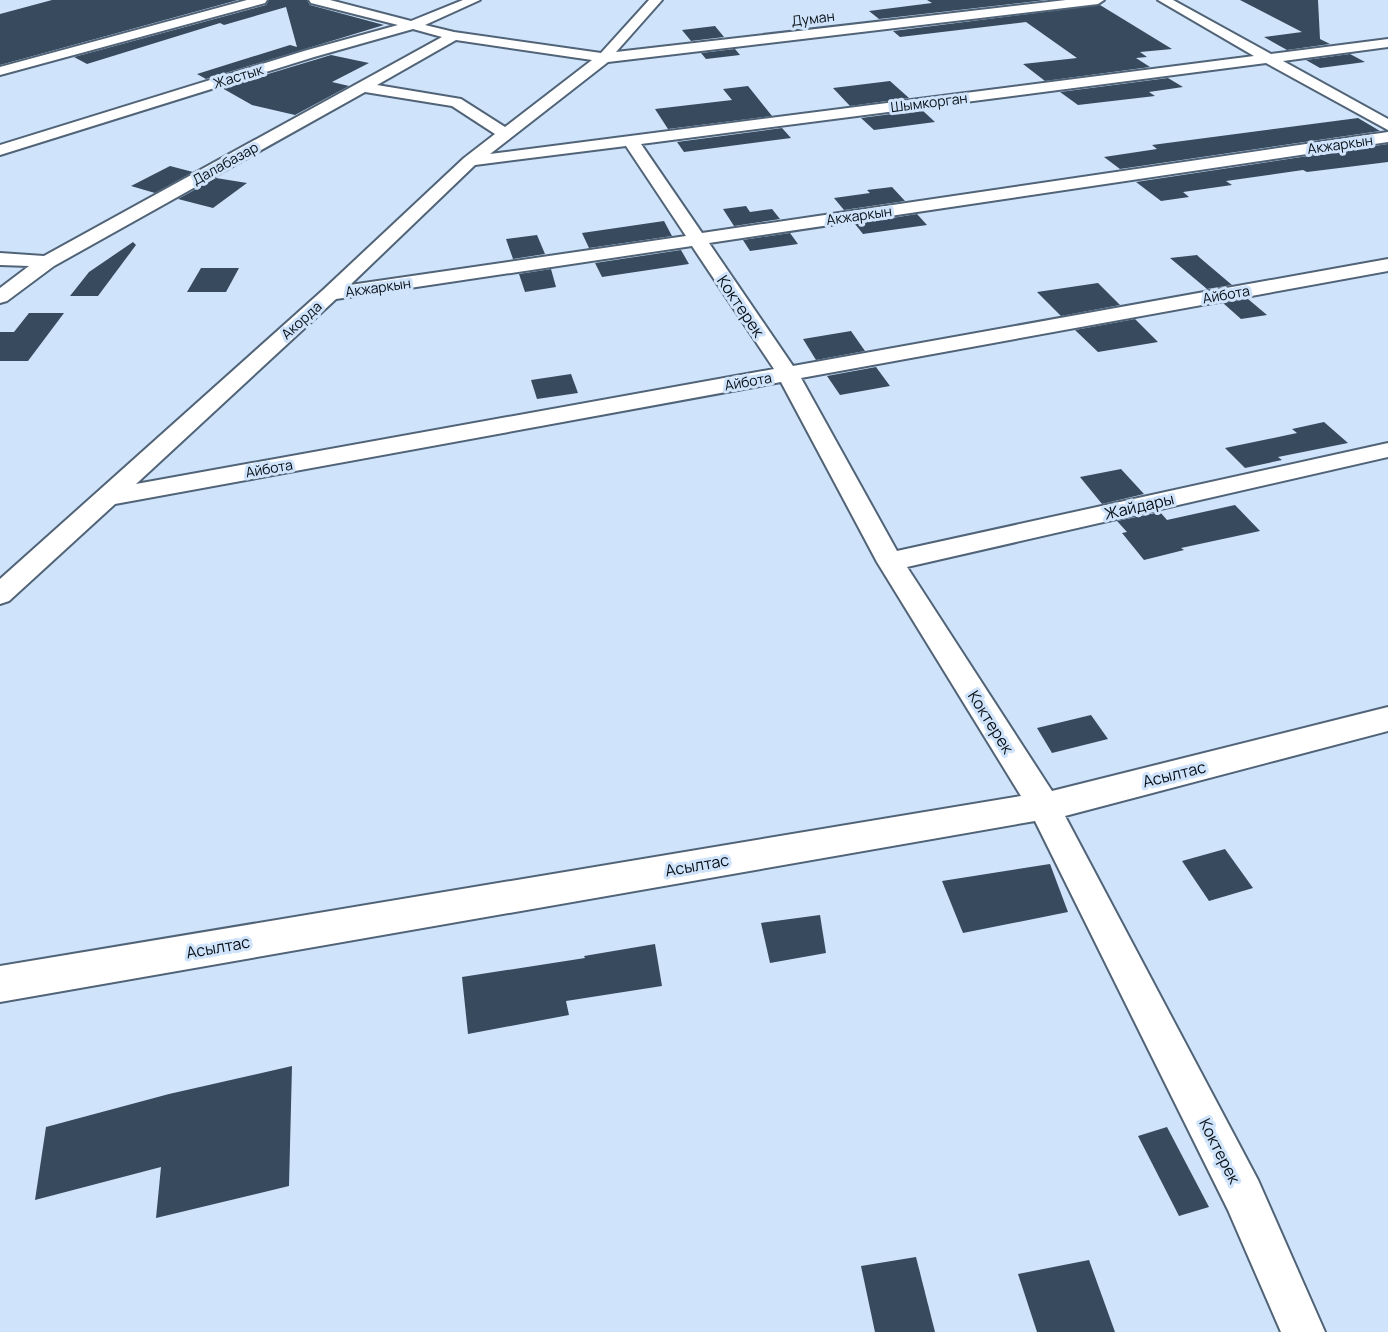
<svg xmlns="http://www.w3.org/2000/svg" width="1388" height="1332" font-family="Manrope,sans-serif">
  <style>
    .building { fill: #384a5d }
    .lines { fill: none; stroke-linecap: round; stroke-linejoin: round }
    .street-casing { stroke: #516377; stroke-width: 4 }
    .street { fill: #fff; fill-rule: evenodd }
    .labels { text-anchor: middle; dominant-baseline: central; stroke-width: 6; stroke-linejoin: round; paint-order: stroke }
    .far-street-label { font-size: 14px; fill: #080f16; stroke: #cfe4fb }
    .street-label { font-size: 16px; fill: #080f16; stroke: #cfe4fb }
  </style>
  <rect width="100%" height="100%" fill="#cfe4fb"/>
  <g class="building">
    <path d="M52 0H238L0 65V14Z"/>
    <path d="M269 0H307L310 5 384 25 206 79 197 74 290 45 297 47 286 7 224 25 220 23 87 64 74 57 266 5Z"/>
    <path d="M927 0H1046L879 19 869 11 932 3Z"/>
    <path d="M1240 0H1318L1320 39 1330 44 1287 50 1264 37 1302 32Z"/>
    <path d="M1100 5 1172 49 1140 52 1147 57 1136 58 1150 67 1045 81 1023 64 1077 58 1026 22 900 37 893 31Z"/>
    <path d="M715 26 724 37 691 41 682 30Z"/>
    <path d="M735 49 740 55 706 59 701 53Z"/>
    <path d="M1350 54 1365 62 1320 68 1306 60Z"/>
    <path d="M331 55 369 63 332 82 349 86 295 115 252 105 222 88Z"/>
    <path d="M1168 78 1183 87 1149 92 1155 96 1078 105 1060 92Z"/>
    <path d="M890 81 909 98 850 106 833 88Z"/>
    <path d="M748 86 772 116 668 129 655 109 732 100 723 89Z"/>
    <path d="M922 110 935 122 874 130 861 118Z"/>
    <path d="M1358 118 1380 131 1120 169 1104 157 1157 149 1152 145Z"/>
    <path d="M782 128 791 138 684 152 677 142Z"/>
    <path d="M1388 144V162L1307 172 1303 170 1226 181 1232 185 1183 192 1189 197 1161 201 1136 182Z"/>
    <path d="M170 166 193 172 155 193 131 186Z"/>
    <path d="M216 178 247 183 213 208 178 199Z"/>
    <path d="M892 187 905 201 844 210 834 198 870 193 867 190Z"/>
    <path d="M746 206 750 212 772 209 780 219 734 226 723 209Z"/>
    <path d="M917 214 927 225 863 234 855 224Z"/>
    <path d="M664 221 672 236 589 248 582 233Z"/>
    <path d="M790 233 798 244 750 251 743 240Z"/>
    <path d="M537 235 545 254 513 259 506 239Z"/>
    <path d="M133 242 136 245 98 296H70L89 272Z"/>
    <path d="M681 250 689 264 602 277 595 263Z"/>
    <path d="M1197 255 1199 257 1232 285 1207 289 1170 258Z"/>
    <path d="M201 268H239L226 292H187Z"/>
    <path d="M551 269 556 287 525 292 519 274Z"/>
    <path d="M1098 283 1120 305 1061 316 1037 292Z"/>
    <path d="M1248 299 1267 315 1241 319 1223 303Z"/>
    <path d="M29 313H64L28 361H0V332H14Z"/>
    <path d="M1135 319 1158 342 1098 352 1075 330Z"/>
    <path d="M851 331 865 351 816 360 803 339Z"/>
    <path d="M876 367 890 386 840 395 827 376Z"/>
    <path d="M571 374 578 393 537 399 531 380Z"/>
    <path d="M1324 422 1348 443 1278 457 1282 460 1245 468 1225 448 1297 433 1292 429Z"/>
    <path d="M1121 469 1144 494 1102 504 1080 477Z"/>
    <path d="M1235 505 1260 531 1181 548 1184 550 1144 560 1122 533 1127 532 1117 521 1160 512 1167 520Z"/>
    <path d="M1091 715 1108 739 1052 753 1037 728Z"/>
    <path d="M1225 849 1253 888 1209 901 1182 861Z"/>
    <path d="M1050 864 1068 912 963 933 942 881Z"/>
    <path d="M820 915 826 953 770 963 761 923Z"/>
    <path d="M655 944 662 986 566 1001 569 1015 468 1034 462 977 585 958 584 956Z"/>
    <path d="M292 1066 289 1186 156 1218 161 1167 35 1200 46 1127 169 1094Z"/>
    <path d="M1167 1127 1209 1207 1179 1216 1138 1136Z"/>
    <path d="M916 1257 935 1332H875L861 1266Z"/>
    <path d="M1089 1260 1115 1332H1037L1018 1274Z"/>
  </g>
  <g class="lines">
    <defs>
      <g id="street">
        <path d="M247 0H267L265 3 0 75V67Z"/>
        <path d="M309 0H330L411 21 463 0H480L425 25 454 32 601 53 649 0H662L616 52 1066 0H1104L1098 4 608 62 490 154 1254 56 1158 0H1173L1271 54 1388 39V47L1283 61 1388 119V130L1266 63 641 144 702 233 1388 132V142L709 243 793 366 1388 259V271L801 378 897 551 1388 443V457L907 567 1052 791 1388 707V731L1065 816 1258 1180 1325 1332H1281L1228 1210 1035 821 0 1002V966L1021 796 877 562 781 382 115 504 9 601 0 604V579L323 290 464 158 495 134 452 106 365 92 54 266 7 301 0 303V288L29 266 0 265V253L44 256 442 37 413 29 314 57 0 155V145L304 51 398 25 311 3ZM456 40 592 60 505 127 461 99 377 85ZM626 146 686 236 350 285 475 165ZM692 246 774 369 136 484 336 299Z"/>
      </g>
    </defs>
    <use href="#street" class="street-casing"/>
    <use href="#street" class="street"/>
  </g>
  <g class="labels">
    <g class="far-street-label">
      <text transform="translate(813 18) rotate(-7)">Думан</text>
      <text transform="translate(238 76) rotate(-17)">Жастык</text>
      <text transform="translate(929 102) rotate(-7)">Шымкорган</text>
      <text transform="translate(1340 144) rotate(-8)">Акжаркын</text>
      <text transform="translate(225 163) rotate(-29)">Далабазар</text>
      <text transform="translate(859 215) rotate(-8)">Акжаркын</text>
      <text transform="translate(378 287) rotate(-8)">Акжаркын</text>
      <text transform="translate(1226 294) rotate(-10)">Айбота</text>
      <text transform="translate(301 320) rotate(-42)">Акорда</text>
      <text transform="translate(748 381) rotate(-10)">Айбота</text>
      <text transform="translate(269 468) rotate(-10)">Айбота</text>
    </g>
    <g class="street-label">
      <text transform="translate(741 306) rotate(56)">Коктерек</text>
      <text transform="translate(1139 506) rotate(-13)">Жайдары</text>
      <text transform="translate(991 722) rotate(58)">Коктерек</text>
      <text transform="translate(1174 774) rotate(-14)">Асылтас</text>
      <text transform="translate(697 865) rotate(-10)">Асылтас</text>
      <text transform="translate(218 947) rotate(-10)">Асылтас</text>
      <text transform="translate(1220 1151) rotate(63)">Коктерек</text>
    </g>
  </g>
</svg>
